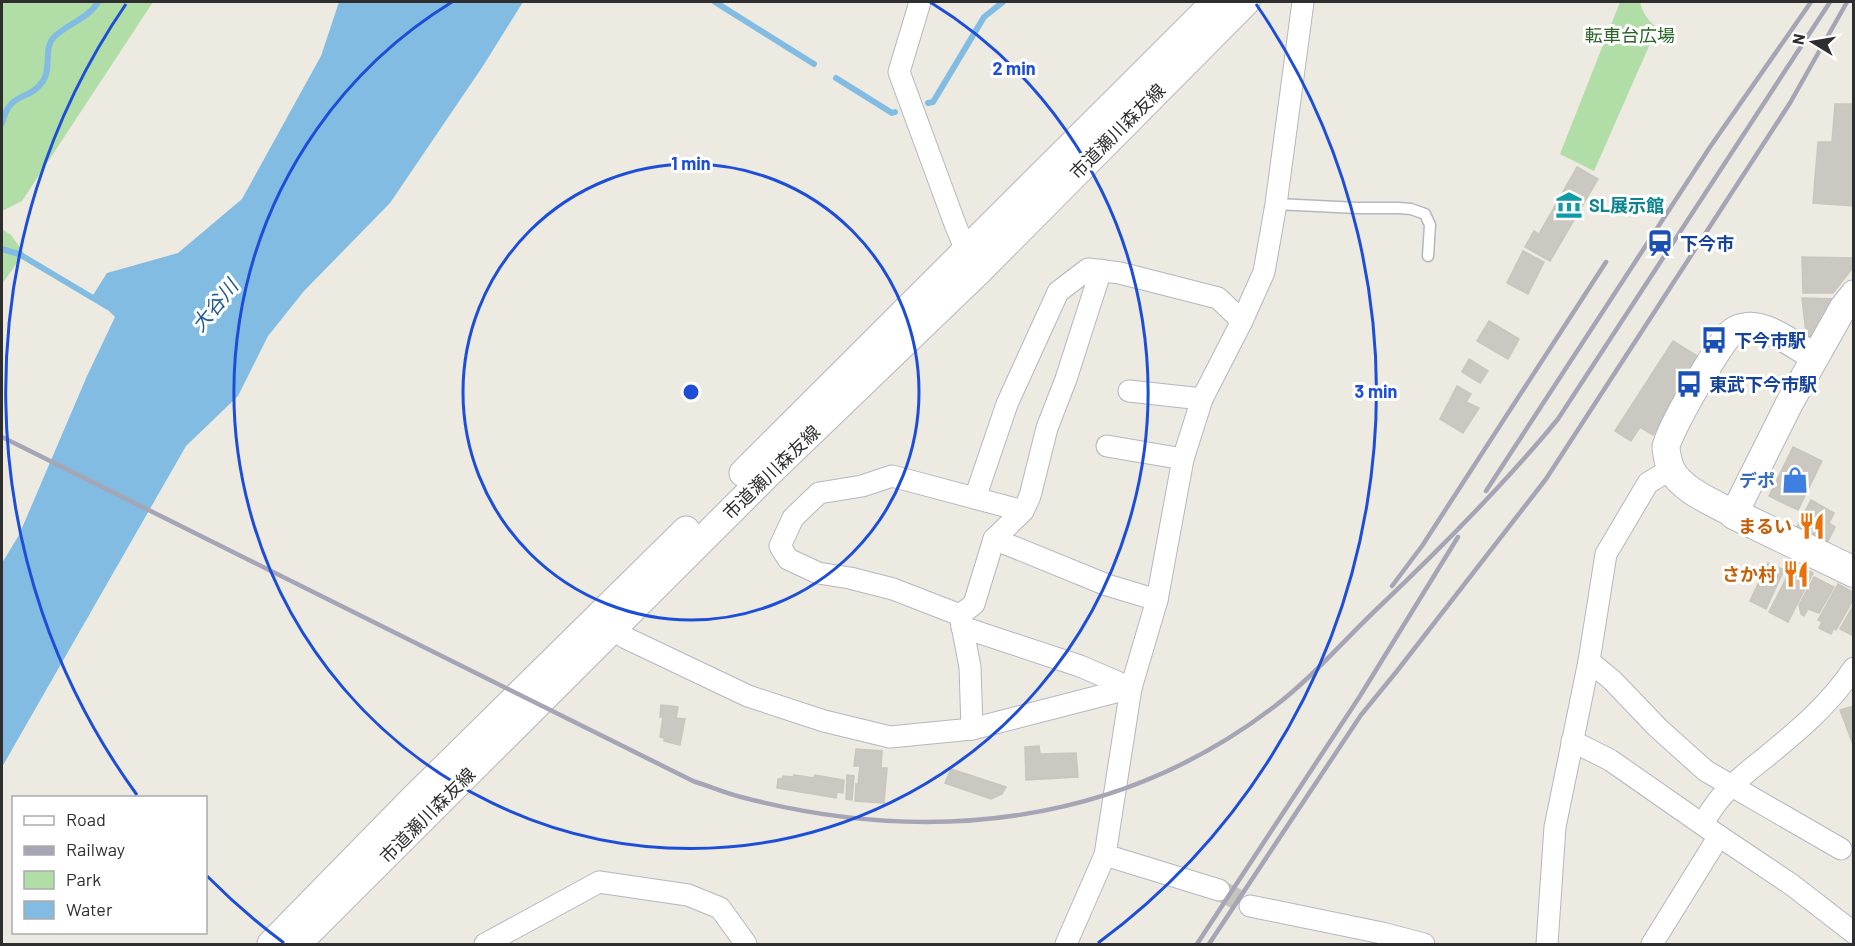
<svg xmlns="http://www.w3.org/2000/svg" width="1855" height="946" font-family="Barlow,'Noto Sans JP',sans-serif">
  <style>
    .green { fill: #b1dda6 }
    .water { fill: #82bce2 }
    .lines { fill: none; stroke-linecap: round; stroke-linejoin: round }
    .stream { stroke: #82bce2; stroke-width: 6 }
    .building { fill: #cac8c0; stroke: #c9c6bc; stroke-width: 1.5 }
    .minor-tunnel { stroke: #c7c4be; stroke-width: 21; stroke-dasharray: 21 10; stroke-linecap: butt }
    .service-casing { stroke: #b5b6c0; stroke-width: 13 }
    .minor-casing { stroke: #b5b6c0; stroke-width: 23 }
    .tertiary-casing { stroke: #b5b6c0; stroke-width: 29 }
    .secondary-casing { stroke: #b5b6c0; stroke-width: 32 }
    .service { stroke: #fff; stroke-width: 10 }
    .minor { stroke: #fff; stroke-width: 21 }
    .tertiary { stroke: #fff; stroke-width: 27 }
    .secondary { stroke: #fff; stroke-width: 30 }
    .rail { stroke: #a5a5b5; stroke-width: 4.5 }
    .ring { fill: none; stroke: #1d4ed8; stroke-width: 3 }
    .labels { text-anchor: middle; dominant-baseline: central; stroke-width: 6; stroke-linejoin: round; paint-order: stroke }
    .park-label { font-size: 18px; fill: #296424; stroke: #fff }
    .street-label { font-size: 18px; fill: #2e2e2e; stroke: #fff }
    .culture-label { font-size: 18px; font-weight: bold; fill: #0d838f; stroke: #fff; text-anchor: start }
    .transit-label { font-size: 18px; font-weight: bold; fill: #164399; stroke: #fff; text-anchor: start }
    .shop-label { font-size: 18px; font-weight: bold; fill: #366cbe; stroke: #fff; text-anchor: end }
    .food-label { font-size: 18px; font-weight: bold; fill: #c56008; stroke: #fff; text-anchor: end }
    .water-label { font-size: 20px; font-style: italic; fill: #1e5a92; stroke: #fff }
    .centre { fill: #1d4ed8; stroke: #fff; stroke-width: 3 }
    .ring-label { font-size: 18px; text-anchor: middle; font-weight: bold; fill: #1d4ed8; stroke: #fff; stroke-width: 6; stroke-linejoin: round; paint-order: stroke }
  </style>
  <rect width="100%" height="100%" fill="#edeae2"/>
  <g class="green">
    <path d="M2 2H153L22 201 2 211Z"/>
    <path d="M1620 2H1640C1642 12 1649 22 1657 28L1594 171 1560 154Z"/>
    <path d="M2 229 11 235 24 253 2 284Z"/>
  </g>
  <path class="water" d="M339 2H523L483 66 390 203 304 291 268 336 238 396 186 446 2 767V563L19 535 87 376 115 317 93 295 107 273 178 253 242 199 321 56Z"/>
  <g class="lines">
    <g class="stream">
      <path d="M715 2 814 64"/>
      <path d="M836 78 892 113 895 112"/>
      <path d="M928 103 933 102 984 17 1003 2"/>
      <path d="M2 123C10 90 29 102 43 81 52 68 43 48 54 37 67 24 88 19 98 2"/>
      <path d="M2 249 19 254 108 307"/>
    </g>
  </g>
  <g class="building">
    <path d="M1835 104H1854V206L1813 203 1818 142H1832Z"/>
    <path d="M1577 167 1598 179 1550 261 1525 247 1534 231 1539 234Z"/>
    <path d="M1523 251 1544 262 1528 294 1507 283Z"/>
    <path d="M1802 257 1854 258V266L1833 293H1803Z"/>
    <path d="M1802 298 1837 299 1807 341Z"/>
    <path d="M1489 321 1519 339 1508 359 1477 341Z"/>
    <path d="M1673 341 1702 359 1653 435 1640 427 1631 441 1615 431Z"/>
    <path d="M1469 359 1488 371 1480 383 1462 372Z"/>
    <path d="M1457 386 1471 394 1466 402 1479 408 1463 433 1440 419Z"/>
    <path d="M1793 447 1822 461 1798 510 1769 496Z"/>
    <path d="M1811 500 1834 513 1829 523 1835 527 1827 543 1797 527Z"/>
    <path d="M1768 563 1784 570 1766 609 1750 601Z"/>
    <path d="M1794 563 1813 573 1788 622 1769 612Z"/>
    <path d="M1814 577 1834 587 1819 613 1808 609 1804 616 1801 614 1799 605Z"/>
    <path d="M1838 584 1854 593V598L1836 630 1834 628 1831 634 1819 628 1822 622 1818 620Z"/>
    <path d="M1854 604V636L1840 629Z"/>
    <path d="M661 705 678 707 676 718 685 719 680 745 664 741V738L660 737 663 717H660Z"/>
    <path d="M1854 706V747L1840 710Z"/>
    <path d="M1039 746 1040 754 1076 753 1078 777 1026 780 1025 747Z"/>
    <path d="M856 749 882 751 881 768H887L884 803 855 801 856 784H858L860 766H854Z"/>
    <path d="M951 769 1006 787 1002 794 991 799 945 783Z"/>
    <path d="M794 775 814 778 815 775 844 780 843 793 837 792 836 798 777 788 778 779H782L783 776 793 777Z"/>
    <path d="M847 775 854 776 852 800 846 799Z"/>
  </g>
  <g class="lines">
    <path class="minor-tunnel" d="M1219 890 1250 906"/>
    <defs>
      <path id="service" d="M1276 204 1358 208H1399L1411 209 1425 214 1430 225 1428 256"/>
      <g id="minor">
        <path d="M920 2 899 72 955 224 966 251 973 263"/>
        <path d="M1129 391 1202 399"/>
        <path d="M1107 446 1183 459"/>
        <path d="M975 498 1007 404 1058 292 1088 269 1120 273 1218 298 1242 321"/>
        <path d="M994 539 1107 585 1157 600"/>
        <path d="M960 615 974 604 994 539 1023 511 1030 496 1047 428 1066 379 1101 270"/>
        <path d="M962 627 1080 666 1131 688"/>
        <path d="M613 629 626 638 748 696 824 721 890 737 972 729 1131 688"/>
        <path d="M1589 661 1612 680 1658 728 1706 771 1841 849"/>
        <path d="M972 729 970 667 960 615 893 589 850 578 818 573 788 559 780 546 793 518 819 493 862 486 892 476 1023 511"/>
        <path d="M1572 741 1610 760 1719 836 1792 885 1854 933"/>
        <path d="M1702 824C1709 814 1715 803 1724 794 1736 780 1751 769 1766 757 1800 729 1829 705 1854 668"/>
        <path d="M1105 855 1219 890"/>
        <path d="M1250 906 1382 933 1424 944"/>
        <path d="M485 944 599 882 688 895 720 908 746 944"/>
        <path d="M1066 944 1105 855 1131 688 1157 600 1183 459 1202 399 1242 321 1264 272 1276 204 1303 2"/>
        <path d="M1547 944 1555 827 1589 661 1606 554 1648 483 1671 469"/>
        <path d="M1652 944 1719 836"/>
      </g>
      <g id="tertiary">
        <path d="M1815 357C1797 347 1765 322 1745 327 1741 327 1735 330 1732 332 1720 341 1668 432 1666 447 1666 452 1669 465 1671 469 1681 490 1714 503 1734 514L1789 404 1843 308 1854 294"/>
        <path d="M743 473 1215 2"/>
        <path d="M271 944 414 798 686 530"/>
        <path d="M297 944 769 473 979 271 1246 2"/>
      </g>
      <path id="secondary" d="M1734 514 1854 572"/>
    </defs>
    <use href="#service" class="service-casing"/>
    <use href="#minor" class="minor-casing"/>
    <use href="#tertiary" class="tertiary-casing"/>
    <use href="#secondary" class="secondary-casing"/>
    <use href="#service" class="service"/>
    <use href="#minor" class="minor"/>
    <use href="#tertiary" class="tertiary"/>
    <use href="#secondary" class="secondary"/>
    <g class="rail">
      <path d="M2 437 693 781C709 786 725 793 741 797 928 846 1119 826 1275 706 1313 677 1344 640 1379 607 1442 547 1503 486 1558 419L1830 2"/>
      <path d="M1486 491 1710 147 1811 2"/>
      <path d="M1392 586 1422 546 1606 262"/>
      <path d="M1197 944 1360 696 1458 537"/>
      <path d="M1209 944 1361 715 1397 671 1546 479 1790 103 1847 2"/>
    </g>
  </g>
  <g class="ring">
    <circle cx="691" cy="392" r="228"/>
    <path d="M930 2A457 457 0 1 1 452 2"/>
    <path d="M284 943A685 685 0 0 1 207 876M137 795A685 685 0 0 1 126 4M1256 4A685 685 0 0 1 1098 943"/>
  </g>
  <defs>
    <symbol id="museum-bare" viewBox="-9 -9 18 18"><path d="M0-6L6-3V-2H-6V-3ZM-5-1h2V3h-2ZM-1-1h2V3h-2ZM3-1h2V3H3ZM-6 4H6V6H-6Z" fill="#0f9aa8" stroke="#fff" stroke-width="2.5" paint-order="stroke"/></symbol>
    <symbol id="station-bare" viewBox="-9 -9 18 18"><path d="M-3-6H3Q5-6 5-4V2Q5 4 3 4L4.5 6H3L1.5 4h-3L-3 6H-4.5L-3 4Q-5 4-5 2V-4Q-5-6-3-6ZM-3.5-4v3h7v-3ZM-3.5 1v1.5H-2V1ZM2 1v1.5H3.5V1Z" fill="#1a4fb4" stroke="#fff" stroke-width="2.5" paint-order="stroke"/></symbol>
    <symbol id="bus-bare" viewBox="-9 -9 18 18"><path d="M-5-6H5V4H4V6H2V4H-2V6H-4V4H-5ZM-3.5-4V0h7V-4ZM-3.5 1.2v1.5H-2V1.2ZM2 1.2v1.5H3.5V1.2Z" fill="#1a4fb4" stroke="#fff" stroke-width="2.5" paint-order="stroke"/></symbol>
    <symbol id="shop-bare" viewBox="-9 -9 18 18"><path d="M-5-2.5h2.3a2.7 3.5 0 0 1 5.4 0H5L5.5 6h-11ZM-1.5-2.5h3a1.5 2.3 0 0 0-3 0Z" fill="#3f7fe0" stroke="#fff" stroke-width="2.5" paint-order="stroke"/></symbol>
    <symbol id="restaurant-bare" viewBox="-9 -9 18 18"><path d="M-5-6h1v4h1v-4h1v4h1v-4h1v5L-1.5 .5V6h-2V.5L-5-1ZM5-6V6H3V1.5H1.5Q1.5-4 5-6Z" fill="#e8710a" stroke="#fff" stroke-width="2.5" paint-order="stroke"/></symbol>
  </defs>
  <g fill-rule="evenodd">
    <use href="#museum-bare" x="1550" y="186" width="38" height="38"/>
    <use href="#station-bare" x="1641" y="224" width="38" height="38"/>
    <use href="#bus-bare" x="1695" y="321" width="38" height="38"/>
    <use href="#bus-bare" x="1670" y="365" width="38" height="38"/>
    <use href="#shop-bare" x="1776" y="461" width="38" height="38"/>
    <use href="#restaurant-bare" x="1793" y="507" width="38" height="38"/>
    <use href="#restaurant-bare" x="1777" y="555" width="38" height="38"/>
  </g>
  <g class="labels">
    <g class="park-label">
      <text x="1630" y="35">転車台広場</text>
    </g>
    <g class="street-label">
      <text transform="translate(1117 131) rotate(-45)">市道瀬川森友線</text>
      <text transform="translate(771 472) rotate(-44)">市道瀬川森友線</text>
      <text transform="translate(427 815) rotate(-45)">市道瀬川森友線</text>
    </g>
    <g class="culture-label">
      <text x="1589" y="205">SL展示館</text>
    </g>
    <g class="transit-label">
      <text x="1680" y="243">下今市</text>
      <text x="1734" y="340">下今市駅</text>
      <text x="1709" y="384">東武下今市駅</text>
    </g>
    <g class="shop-label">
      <text x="1775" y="480">デポ</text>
    </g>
    <g class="food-label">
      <text x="1792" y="526">まるい</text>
      <text x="1776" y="574">さか村</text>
    </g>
    <g class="water-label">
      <text transform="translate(214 305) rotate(-51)">大谷川</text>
    </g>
  </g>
  <circle cx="691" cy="392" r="9" class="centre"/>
  <g class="ring-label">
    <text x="1014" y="75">2 min</text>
    <text x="691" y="170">1 min</text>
    <text x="1376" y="398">3 min</text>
  </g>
  <rect width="1855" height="946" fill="none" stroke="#2e2e2e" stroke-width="6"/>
  <rect x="12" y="796" width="195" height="138" fill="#ffffff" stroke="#ababab" stroke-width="1.5"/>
  <rect x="24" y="816" width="30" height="9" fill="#ffffff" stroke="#ababab" stroke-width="1.5"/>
  <text x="66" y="826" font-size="18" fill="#2e2e2e">Road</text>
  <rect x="24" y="846" width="30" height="9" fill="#a5a5b5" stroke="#ababab" stroke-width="1.5"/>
  <text x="66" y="856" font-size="18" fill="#2e2e2e">Railway</text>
  <rect x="24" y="871" width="30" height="18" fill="#b1dda6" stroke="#ababab" stroke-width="1.5"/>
  <text x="66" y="886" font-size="18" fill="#2e2e2e">Park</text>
  <rect x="24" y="901" width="30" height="18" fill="#82bce2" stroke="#ababab" stroke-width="1.5"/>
  <text x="66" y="916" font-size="18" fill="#2e2e2e">Water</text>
  <g transform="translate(1813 42) rotate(281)" stroke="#ffffff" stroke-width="4.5" paint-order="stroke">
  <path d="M0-4.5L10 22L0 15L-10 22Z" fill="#2e2e2e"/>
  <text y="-9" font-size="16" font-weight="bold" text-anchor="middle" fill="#2e2e2e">N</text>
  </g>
</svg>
